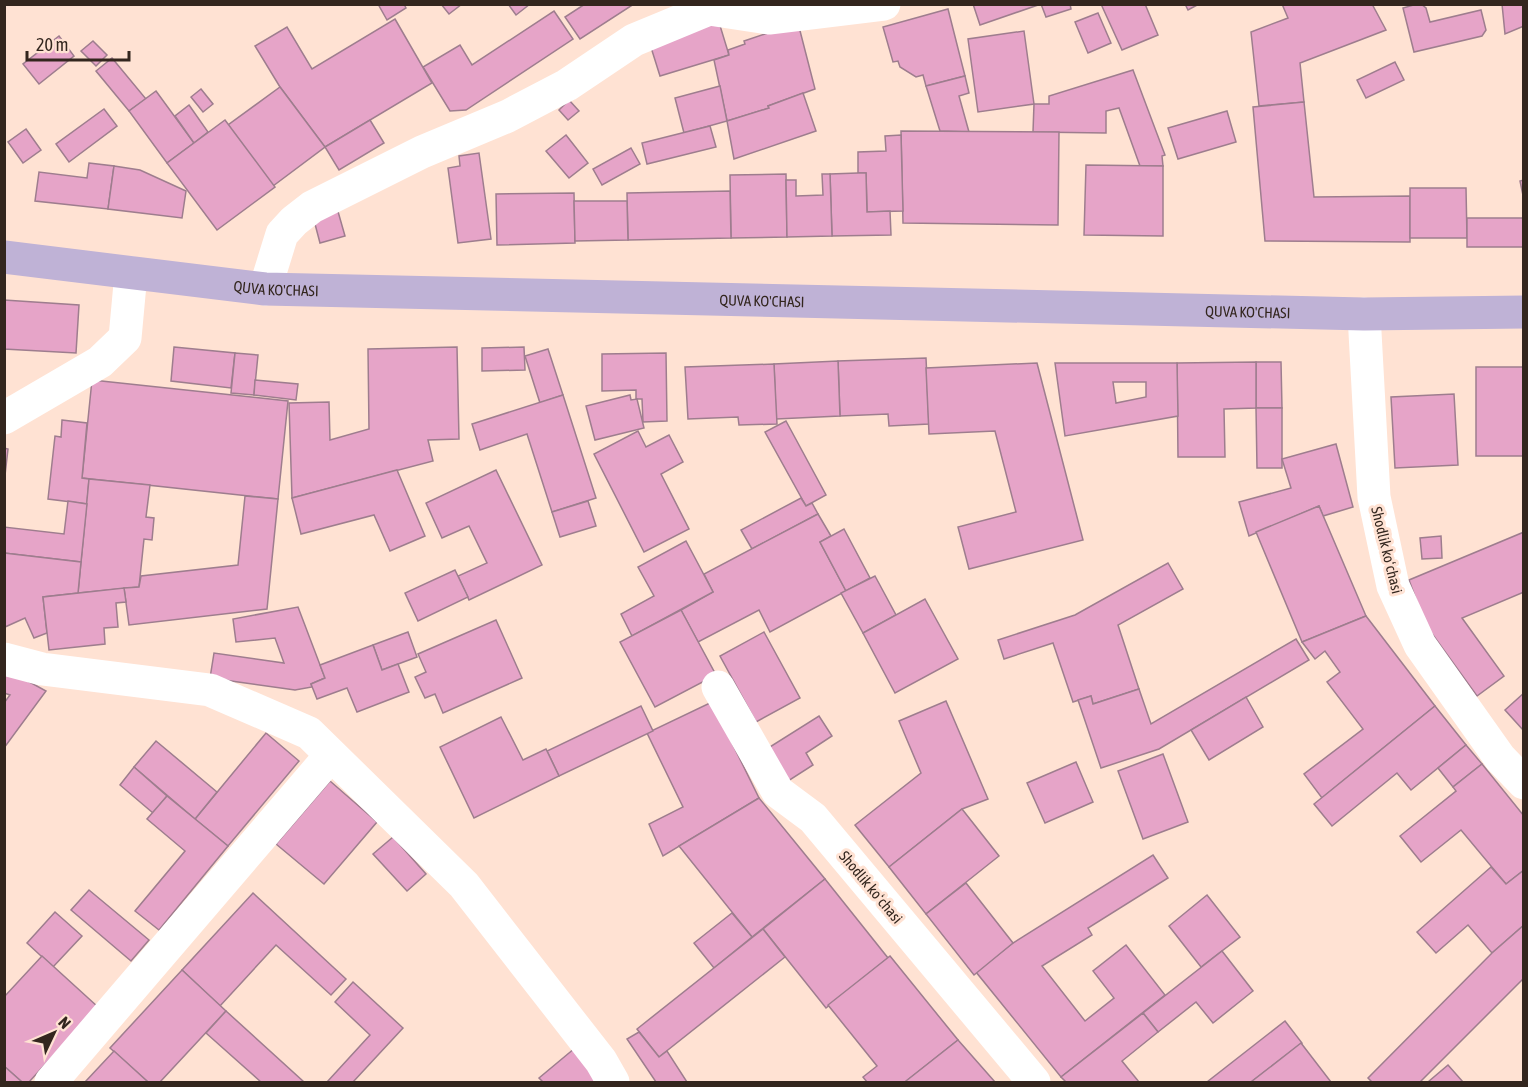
<svg xmlns="http://www.w3.org/2000/svg" width="1528" height="1087" font-family="'Asap Condensed',sans-serif">
  <style>
    .building { fill: #e6a4c8; stroke: #9e7d8e; stroke-width: 1.5; fill-rule: evenodd }
    .lines { fill: none; stroke-linecap: round; stroke-linejoin: round }
    .minor { stroke: #fff; stroke-width: 33 }
    .major { stroke: #bfb2d6; stroke-width: 33 }
    .labels { text-anchor: middle; dominant-baseline: central; stroke-width: 6; stroke-linejoin: round; paint-order: stroke }
    .street-label { font-size: 15px; fill: #33261e; stroke: #ffe2d3 }
  </style>
  <rect width="100%" height="100%" fill="#ffe2d3"/>
  <g class="building">
    <path d="M378 4H404L406 8 387 20Z"/>
    <path d="M441 4H462L449 14Z"/>
    <path d="M508 4H530L516 15Z"/>
    <path d="M585 4H634L580 39 565 17Z"/>
    <path d="M973 4H1041L980 25Z"/>
    <path d="M1041 4H1070L1071 9 1046 17Z"/>
    <path d="M1101 4H1145L1158 35 1122 50Z"/>
    <path d="M1185 4H1199L1188 10Z"/>
    <path d="M1282 4H1372L1386 30 1300 63 1304 102 1259 106 1251 32 1288 18Z"/>
    <path d="M1417 4H1421L1426 8 1430 22 1481 10 1486 30 1482 36 1414 52 1403 8Z"/>
    <path d="M1502 4H1524V26L1505 34Z"/>
    <path d="M948 9 965 76 926 86 923 75 916 77 900 67 898 61 893 62 883 27Z"/>
    <path d="M554 11 573 39 466 110 450 111 423 67 460 45 472 65Z"/>
    <path d="M1098 13 1111 43 1088 53 1075 22Z"/>
    <path d="M395 19 432 83 325 147 280 87 255 46 287 27 312 69Z"/>
    <path d="M718 19 729 55 660 76 649 41Z"/>
    <path d="M798 23 815 89 768 106 769 108 727 121 714 60 729 55 728 50 745 44 744 41Z"/>
    <path d="M1024 31 1034 104 978 112 968 39Z"/>
    <path d="M59 36 74 56 39 84 23 64Z"/>
    <path d="M93 41 107 55 96 66 81 51Z"/>
    <path d="M112 58 146 99 129 111 96 71Z"/>
    <path d="M1395 62 1404 80 1366 98 1357 80Z"/>
    <path d="M1133 70 1165 155 1162 156 1163 166H1140L1119 108 1106 111V133L1033 132 1034 104H1049V96Z"/>
    <path d="M965 76 969 93 959 96 969 132 940 131 926 86Z"/>
    <path d="M720 86 727 121 684 133 675 98Z"/>
    <path d="M280 87 325 147 273 186 228 125Z"/>
    <path d="M201 89 213 104 203 112 191 97Z"/>
    <path d="M156 91 194 143 167 163 129 111Z"/>
    <path d="M803 93 816 131 734 159 727 121 769 108 768 106Z"/>
    <path d="M569 100 579 111 568 120 559 110Z"/>
    <path d="M1304 102 1314 197 1410 196V242L1265 241 1253 107Z"/>
    <path d="M189 105 208 132 194 143 175 116Z"/>
    <path d="M104 109 117 126 69 162 56 144Z"/>
    <path d="M1227 111 1236 142 1178 159 1168 128Z"/>
    <path d="M225 120 275 187 217 230 167 163Z"/>
    <path d="M370 120 384 143 339 170 325 147Z"/>
    <path d="M710 126 716 147 647 164 642 143Z"/>
    <path d="M26 129 41 150 23 163 8 142Z"/>
    <path d="M901 131 1059 132 1058 225 903 223Z"/>
    <path d="M566 135 588 163 569 178 546 151Z"/>
    <path d="M901 135 903 211 867 212 866 173H858V152L886 151 885 136Z"/>
    <path d="M631 148 640 164 602 185 593 169Z"/>
    <path d="M479 153 491 239 458 243 448 168 460 166 459 156Z"/>
    <path d="M89 163 114 166 108 209 35 201 39 172 87 178Z"/>
    <path d="M1086 165 1163 166V236L1084 235Z"/>
    <path d="M114 166 140 170 186 191 182 218 108 209Z"/>
    <path d="M858 173H866L867 212 890 211 891 235 832 236 830 174Z"/>
    <path d="M786 174 787 237 731 238 730 175Z"/>
    <path d="M822 174H830L832 236 787 237 786 180H796V196L823 195Z"/>
    <path d="M1524 180V200L1520 181Z"/>
    <path d="M1410 188H1466L1467 238H1410Z"/>
    <path d="M730 191 731 238 628 240 627 193Z"/>
    <path d="M574 193 575 243 497 245 496 194Z"/>
    <path d="M574 201H627L628 240 575 241Z"/>
    <path d="M337 208 345 236 320 243 315 224Z"/>
    <rect x="1467" y="218" width="57" height="29"/>
    <path d="M4 300 79 305 76 353 4 349Z"/>
    <path d="M174 347 235 353 231 388 171 381Z"/>
    <path d="M457 347 459 439 428 440 433 461 292 498 289 403 329 402 330 440 369 429 368 349Z"/>
    <path d="M524 347 525 370 482 371V348Z"/>
    <path d="M548 349 563 395 540 403 525 356Z"/>
    <path d="M235 353 258 355 254 395 231 393Z"/>
    <path d="M666 353 667 421 643 422 642 399H636V390L602 391V354Z"/>
    <path d="M926 358 929 424 889 426 888 414 840 416 838 361Z"/>
    <path d="M838 361 840 416 776 419 774 364Z"/>
    <path d="M1256 362H1281L1282 408H1256Z"/>
    <path d="M1256 362V408L1224 409 1225 457H1178L1177 363Z"/>
    <path d="M1037 363 1083 540 969 569 958 527 1016 512 995 431 929 434 926 368Z"/>
    <path d="M1055 363H1177L1178 416 1065 436ZM1113 382H1146V397L1116 403Z"/>
    <path d="M774 364 777 424 739 425 738 417 688 419 685 367Z"/>
    <rect x="1476" y="367" width="48" height="89"/>
    <path d="M92 380 288 401 278 499 82 478Z"/>
    <path d="M255 380 298 384 296 400 254 395Z"/>
    <path d="M1454 394 1458 465 1395 468 1391 397Z"/>
    <path d="M563 395 596 498 552 512 527 434 480 450 472 424Z"/>
    <path d="M630 395 631 400 637 399 644 428 595 440 586 406Z"/>
    <path d="M1256 408H1282V468H1257Z"/>
    <path d="M62 420 87 423 82 478 89 479 87 504 48 499 55 436 61 437Z"/>
    <path d="M786 421 826 495 806 506 765 432Z"/>
    <path d="M638 431 646 447 669 435 683 462 661 474 689 529 644 552 594 454Z"/>
    <path d="M1336 444 1353 507 1323 516 1319 506 1249 536 1239 502 1291 488 1282 459Z"/>
    <path d="M4 448 8 449 4 484Z"/>
    <path d="M397 470 425 536 390 551 374 515 301 534 292 498Z"/>
    <path d="M496 470 542 565 469 600 458 576 487 563 469 526 442 538 426 503Z"/>
    <path d="M89 479 150 485 146 517 154 518 152 540 144 539 139 587 78 593Z"/>
    <path d="M245 496 278 499 267 609 129 625 124 588 139 587 141 576 238 565Z"/>
    <path d="M801 498 806 506 812 503 818 514 752 549 741 530Z"/>
    <path d="M68 501 87 504 81 562 4 553V527L64 534Z"/>
    <path d="M588 501 596 526 560 537 552 512Z"/>
    <path d="M1319 506 1366 616 1302 642 1256 532Z"/>
    <path d="M818 514 831 536 820 542 846 591 770 632 759 610 698 642 681 610 713 592 704 574Z"/>
    <path d="M844 529 870 578 846 591 820 542Z"/>
    <path d="M1524 532V592L1462 618 1504 676 1477 696 1425 624 1409 580Z"/>
    <path d="M1441 536 1442 558 1422 559 1420 538Z"/>
    <path d="M686 541 713 592 632 636 621 614 654 596 638 567Z"/>
    <path d="M4 553 81 562 78 593 43 597 47 633 34 638 25 618 5 627Z"/>
    <path d="M1168 563 1183 589 1118 625 1139 689 1093 704 1091 696 1073 702 1053 643 1004 659 998 640 1075 615Z"/>
    <path d="M455 570 468 597 418 621 405 593Z"/>
    <path d="M875 576 896 615 863 633 841 593Z"/>
    <path d="M124 588 126 602 116 603 118 627 104 628 105 644 49 650 43 597Z"/>
    <path d="M925 599 958 659 895 693 863 633Z"/>
    <path d="M298 607 325 678 311 684 312 687 295 690 210 678 214 653 284 663 275 638 236 642 233 619Z"/>
    <path d="M681 610 716 675 655 707 620 642Z"/>
    <path d="M1366 616 1435 706 1322 798 1304 774 1363 729 1327 682 1340 672 1325 651 1315 659 1302 642Z"/>
    <path d="M496 620 522 678 443 713 435 694 425 698 415 677 426 672 418 654Z"/>
    <path d="M408 632 417 657 382 670 373 645Z"/>
    <path d="M764 632 800 698 756 722 720 656Z"/>
    <path d="M1296 639 1309 660 1159 749 1101 768 1078 700 1091 696 1093 704 1139 689 1151 724Z"/>
    <path d="M373 645 382 670 398 664 409 692 357 712 347 688 317 699 311 684 325 678 320 665Z"/>
    <path d="M4 668 46 691 4 748V703L10 695 4 693Z"/>
    <path d="M1524 693V731L1505 710Z"/>
    <path d="M1246 697 1263 727 1209 760 1191 730Z"/>
    <path d="M946 701 988 799 962 809 889 867 855 825 921 773 899 721Z"/>
    <path d="M712 702 759 798 663 856 649 824 683 807 647 733Z"/>
    <path d="M641 706 653 731 559 776 547 751Z"/>
    <path d="M1435 706 1466 745 1411 790 1397 773 1332 826 1314 804Z"/>
    <path d="M819 716 832 736 806 753 813 765 785 783 765 750Z"/>
    <path d="M501 717 523 760 546 749 559 776 474 818 440 747Z"/>
    <path d="M266 733 299 761 228 846 195 819Z"/>
    <path d="M156 741 217 792 195 819 134 767Z"/>
    <path d="M1466 745 1482 764 1453 787 1438 768Z"/>
    <path d="M1163 754 1188 822 1143 839 1118 771Z"/>
    <path d="M1076 762 1093 802 1045 823 1027 783Z"/>
    <path d="M1482 764 1524 816V870L1506 884 1461 830 1421 862 1400 836 1456 791 1453 787Z"/>
    <path d="M134 767 167 796 153 813 120 785Z"/>
    <path d="M330 781 377 822 324 884 276 844Z"/>
    <path d="M167 796 228 846 159 930 135 911 185 851 147 819Z"/>
    <path d="M759 798 825 879 752 937 679 846Z"/>
    <path d="M962 809 999 856 926 914 889 867Z"/>
    <path d="M393 837 426 874 407 891 373 854Z"/>
    <path d="M1153 855 1168 878 1088 928 1092 935 1042 966 1085 1021 1114 998 1093 971 1126 945 1165 995 1061 1077 976 972 1013 943Z"/>
    <path d="M1491 867 1506 884 1524 870V925L1492 953 1468 925 1436 953 1417 932Z"/>
    <path d="M825 879 888 958 826 1008 763 929Z"/>
    <path d="M966 883 1013 943 974 975 926 914Z"/>
    <path d="M89 890 149 940 131 961 71 910Z"/>
    <path d="M253 893 346 979 331 995 276 945 220 1006 182 970Z"/>
    <path d="M1207 895 1240 937 1201 967 1169 926Z"/>
    <path d="M55 912 82 936 53 967 27 943Z"/>
    <path d="M732 913 752 937 714 968 694 943Z"/>
    <path d="M1524 925V978L1420 1082H1372L1368 1078 1492 953Z"/>
    <path d="M763 929 785 957 659 1057 637 1029Z"/>
    <path d="M1222 951 1253 991 1213 1023 1196 1002 1158 1032 1143 1013Z"/>
    <path d="M42 956 98 1007 29 1082H22L4 1066V997Z"/>
    <path d="M890 956 958 1040 905 1082H867L863 1077 877 1066 828 1005Z"/>
    <path d="M182 970 226 1011 160 1082H148L110 1048Z"/>
    <path d="M353 982 403 1028 353 1082H327L370 1035 335 1002Z"/>
    <path d="M226 1011 304 1082H261L206 1033Z"/>
    <path d="M1143 1013 1158 1032 1122 1061 1139 1082H1066L1061 1077Z"/>
    <path d="M1285 1021 1302 1043 1251 1082H1207Z"/>
    <path d="M639 1032 659 1057 667 1051 687 1082H656L627 1039Z"/>
    <path d="M958 1040 995 1082H905L906 1081Z"/>
    <path d="M1301 1043 1331 1082H1251Z"/>
    <path d="M575 1048 602 1082H543L539 1078Z"/>
    <path d="M114 1051 148 1082H85Z"/>
    <path d="M1448 1065 1463 1082H1428Z"/>
    <path d="M4 1066 22 1082H4Z"/>
  </g>
  <g class="lines">
    <g class="minor">
      <path d="M265 289 282 234 294 221 312 207 422 152 508 116 567 85 634 40 709 9 769 18 884 4"/>
      <path d="M1364 314 1374 497 1393 586 1420 645 1500 758 1524 783"/>
      <path d="M4 418 100 362 125 338 131 273"/>
      <path d="M4 659 42 669 210 690 309 733 464 885 601 1061 613 1082"/>
      <path d="M718 687 778 792 813 818 1034 1082"/>
      <path d="M51 1082 331 755"/>
    </g>
    <path class="major" id="s1" d="M4 257 265 289 1364 314 1524 312"/>
  </g>
  <g class="labels">
    <g class="street-label">
      <text stroke="none"><textPath href="#s1" startOffset="274">QUVA KO'CHASI</textPath></text>
      <text stroke="none"><textPath href="#s1" startOffset="760">QUVA KO'CHASI</textPath></text>
      <text stroke="none"><textPath href="#s1" startOffset="1246">QUVA KO'CHASI</textPath></text>
      <text transform="translate(1387 550) rotate(76)">Shodlik koʻchasi</text>
      <text transform="translate(871 887) rotate(50)">Shodlik koʻchasi</text>
    </g>
  </g>
  <rect width="1528" height="1087" fill="none" stroke="#33261e" stroke-width="12"/>
  <g transform="translate(54 1033) rotate(46)" stroke="#ffe2d3" stroke-width="4.5" paint-order="stroke">
  <path d="M0-4.5L10 22L0 15L-10 22Z" fill="#33261e"/>
  <text y="-9" font-size="16" font-weight="bold" text-anchor="middle" fill="#33261e">N</text>
  </g>
  <path d="M27 51v9h102v-9" fill="none" stroke="#33261e" stroke-width="3"/>
  <text x="36" y="51" font-size="18" fill="#33261e" stroke="#ffe2d3" stroke-width="4.5" paint-order="stroke">20 m</text>
</svg>
